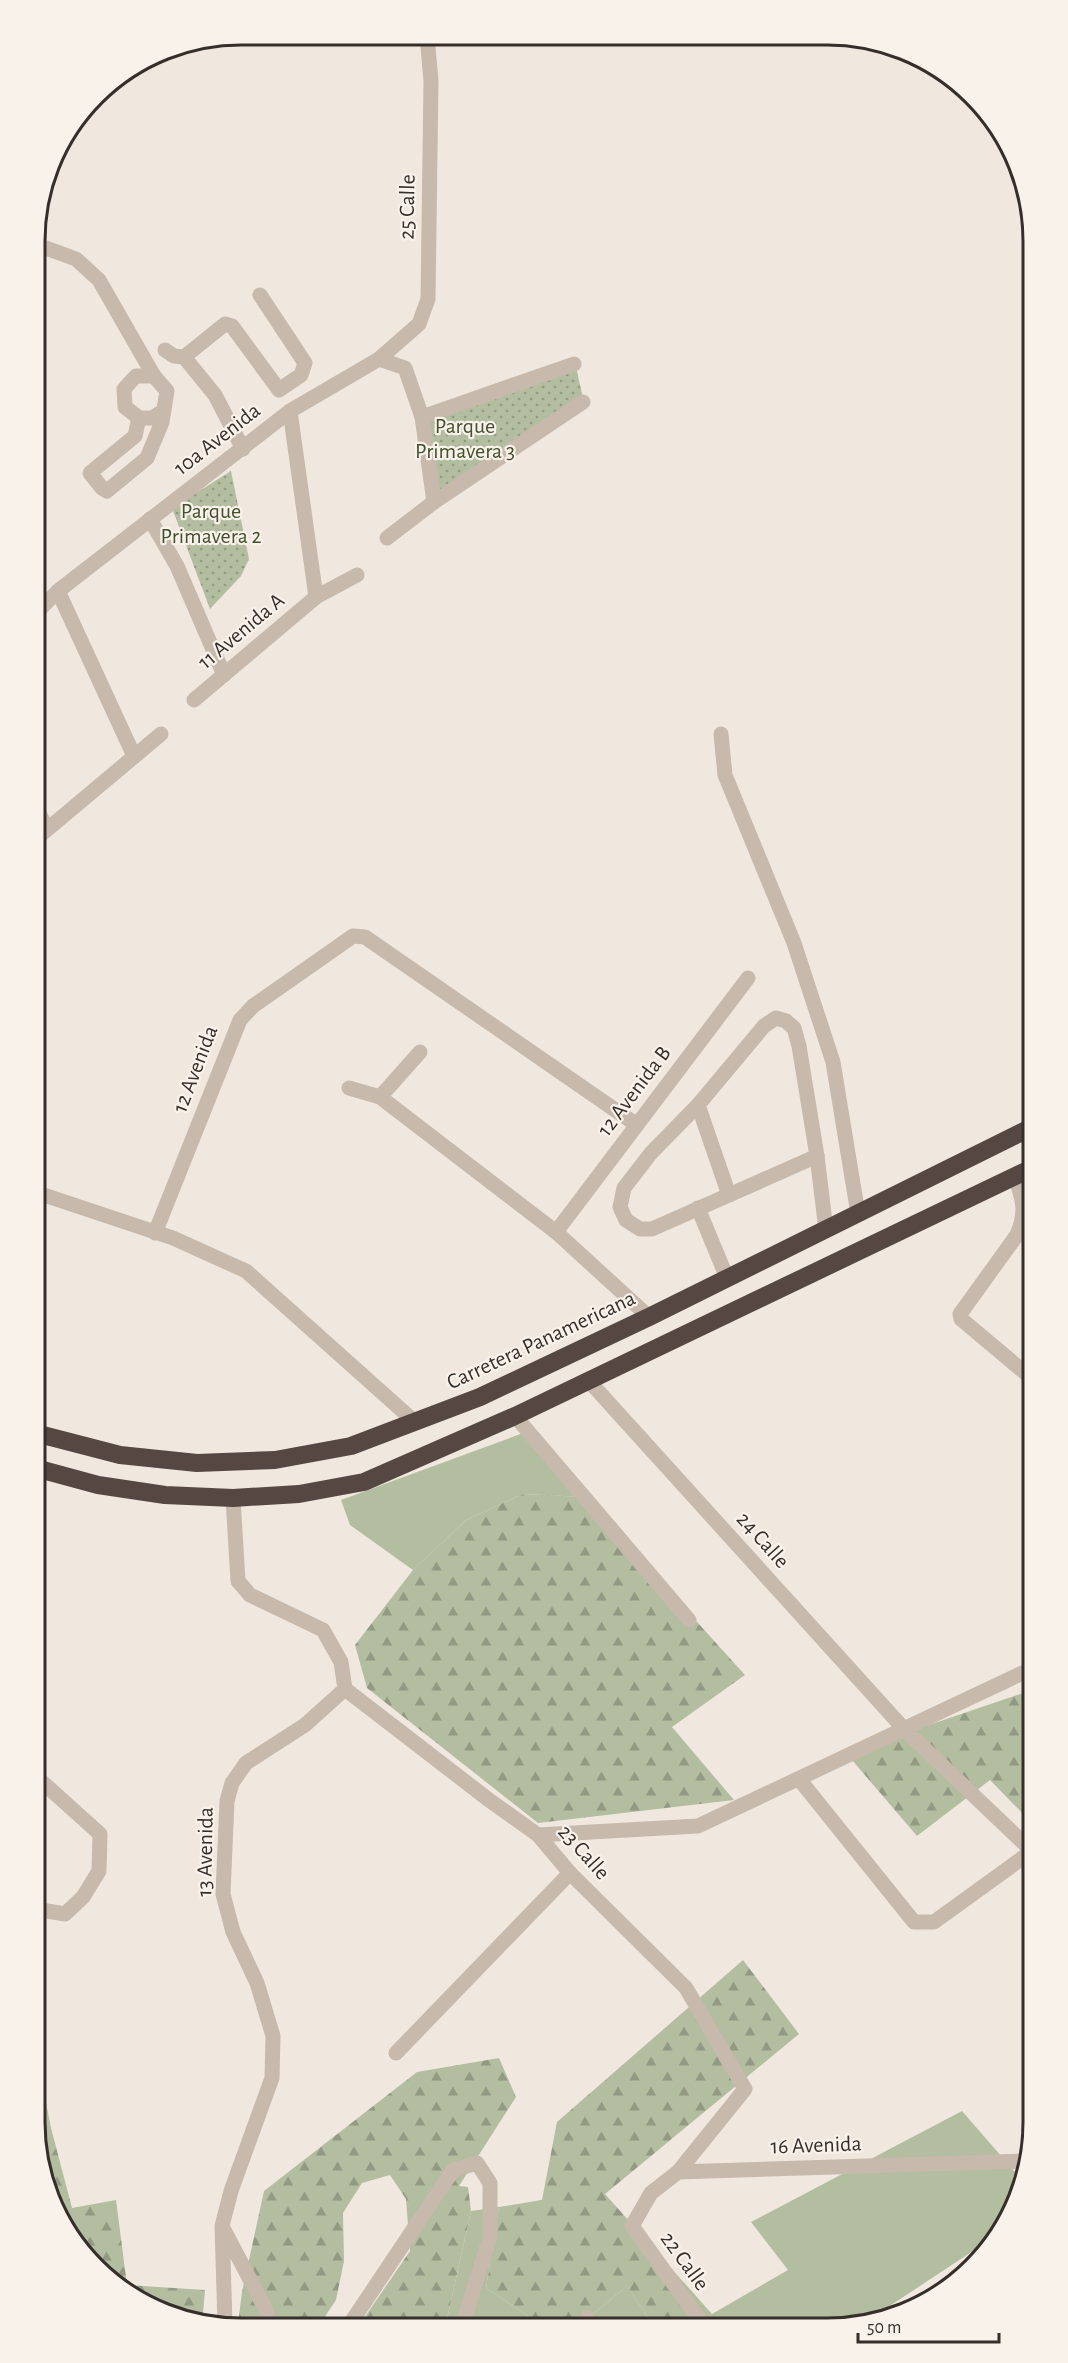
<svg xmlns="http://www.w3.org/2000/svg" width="1068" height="2363" font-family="'Alegreya Sans',sans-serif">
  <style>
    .grass { fill: #b3bda0 }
    .forest { fill: url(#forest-firs) }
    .park { fill: url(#park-dots) }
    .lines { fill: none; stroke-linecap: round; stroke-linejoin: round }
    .minor { stroke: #c7b9ac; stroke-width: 15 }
    .highway { stroke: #554842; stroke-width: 18 }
    .labels { text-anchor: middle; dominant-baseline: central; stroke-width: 4.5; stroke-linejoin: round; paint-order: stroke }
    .street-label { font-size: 22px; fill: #352e2a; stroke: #f8f2ea }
    .park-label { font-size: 22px; fill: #445130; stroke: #f8f2ea }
    .rim { fill: none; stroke: #352e2a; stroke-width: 3 }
  </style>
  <defs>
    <pattern id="forest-firs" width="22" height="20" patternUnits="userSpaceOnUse" patternTransform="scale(1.5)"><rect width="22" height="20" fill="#b3bda0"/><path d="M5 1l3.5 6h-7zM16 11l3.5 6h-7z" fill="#929a83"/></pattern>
    <pattern id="park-dots" width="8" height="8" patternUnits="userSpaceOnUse" patternTransform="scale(1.5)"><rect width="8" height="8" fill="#b3bda0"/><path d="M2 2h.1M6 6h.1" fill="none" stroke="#929a83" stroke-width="1.8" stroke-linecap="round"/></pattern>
  </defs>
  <rect width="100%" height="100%" fill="#f0e8df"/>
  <g class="grass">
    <path d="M526 1432 584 1497 523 1494 466 1520 413 1570 350 1525 341 1500Z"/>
    <path d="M962 2111 1015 2172 1026 2165 1018 2201 994 2240 991 2239 867 2321 706 2322 712 2314 788 2270 751 2222Z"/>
    <path d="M499 2207 486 2288 539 2323H446L471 2211Z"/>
    <path d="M627 2286 651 2322 582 2323Z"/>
  </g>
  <g class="forest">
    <path d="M523 1494 584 1497 745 1675 672 1727 734 1800 538 1823 367 1688 355 1645 413 1570 466 1520Z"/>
    <path d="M1032 1690V1823L990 1780 917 1836 846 1753Z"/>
    <path d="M743 1960 799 2034 605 2194 712 2314 706 2322H651L627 2286 582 2323H539L486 2288 499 2207 542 2200 557 2122Z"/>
    <path d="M499 2058 516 2097 459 2186 468 2187 471 2211 446 2323 360 2324 410 2251 406 2199 390 2175 362 2183 343 2213 344 2261 336 2300 320 2324H238L242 2292 264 2191 417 2072Z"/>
    <path d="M41 2077 51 2128 72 2208 116 2200 127 2285 205 2290 202 2325 104 2277 69 2237 42 2176Z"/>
  </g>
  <g class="park">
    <path d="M576 367 583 398 437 493 427 419Z"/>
    <path d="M231 471 249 559 241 576 210 609 172 508Z"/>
  </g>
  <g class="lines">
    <g class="minor">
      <path d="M35 244 76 259 99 280 154 376 167 391 162 422 147 458 107 491 102 488 90 473 135 436 139 418"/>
      <path d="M165 350 174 356 184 357 215 395 243 449"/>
      <path d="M184 357 225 324 232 326 279 390 301 375 305 363 260 295"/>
      <path d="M379 359 405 368 422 417 434 502 583 402"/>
      <path d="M154 376H136L124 389 125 407 139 418H152L163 411"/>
      <path d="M290 411 316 597"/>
      <path d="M422 417 574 364"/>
      <path d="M150 519 177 566 224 675"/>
      <path d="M387 538 434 502"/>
      <path d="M58 591 134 756"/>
      <path d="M36 613 58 591 290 411 379 359 419 324 428 299 431 81 427 36"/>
      <path d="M194 700 316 597 357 575"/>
      <path d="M721 734 725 775 794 943 833 1062 858 1214"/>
      <path d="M37 809 47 829"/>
      <path d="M37 838 161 734"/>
      <path d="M349 1088 380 1097 556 1232 649 1317"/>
      <path d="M380 1097 420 1052"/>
      <path d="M698 1105 651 1153 624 1188 620 1207 626 1220 640 1229H652L817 1156"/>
      <path d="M1015 1176C1023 1200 1027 1211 1017 1235L960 1314 961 1319 1030 1377"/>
      <path d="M38 1193 173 1238 246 1271 415 1422"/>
      <path d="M729 1195 698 1105 764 1026 776 1018 786 1021 794 1028 799 1046 817 1156 826 1230"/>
      <path d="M698 1208 727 1278"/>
      <path d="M556 1232 748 978"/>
      <path d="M155 1233 240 1020 253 1006 353 936 365 937 637 1125"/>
      <path d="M589 1381 905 1730 1032 1851 934 1922H914L799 1779"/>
      <path d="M515 1416 689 1620"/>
      <path d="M345 1689 489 1800 538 1835 570 1873 686 1988 745 2089 678 2172"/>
      <path d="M40 1780 100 1834 99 1871 83 1897 65 1914 41 1910"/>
      <path d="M538 1835 698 1826 1031 1669"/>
      <path d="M396 2053 570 1873"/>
      <path d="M224 2230 267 2312 268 2324"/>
      <path d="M701 2322 632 2226 651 2193 678 2172 1027 2161"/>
      <path d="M584 2323 587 2318"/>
      <path d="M225 2324 222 2226 231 2191 272 2078 273 2036 257 1983 233 1932 223 1894 227 1801 232 1783 246 1763 305 1725 345 1689 341 1662 323 1630 250 1595 238 1581 233 1498"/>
      <path d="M350 2324 453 2170 477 2163 490 2183V2237L463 2323"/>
    </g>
    <g class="highway">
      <path d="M39 1434 120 1455 197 1463 275 1460 351 1446 480 1397 649 1317 1030 1128"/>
      <path d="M39 1469 98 1485 165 1495 233 1498 299 1494 364 1482 515 1416 1030 1169"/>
    </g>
  </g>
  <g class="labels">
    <g class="street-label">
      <text transform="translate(407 207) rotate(-89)">25 Calle</text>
      <text transform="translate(217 439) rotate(-38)">10a Avenida</text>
      <text transform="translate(241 631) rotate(-40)">11 Avenida A</text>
      <text transform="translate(195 1069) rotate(-69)">12 Avenida</text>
      <text transform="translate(634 1091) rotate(-53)">12 Avenida B</text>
      <text transform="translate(541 1340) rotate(-25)">Carretera Panamericana</text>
      <text transform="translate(763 1540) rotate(48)">24 Calle</text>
      <text transform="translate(205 1852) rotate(-89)">13 Avenida</text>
      <text transform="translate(584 1852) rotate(48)">23 Calle</text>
      <text transform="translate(816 2145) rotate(-2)">16 Avenida</text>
      <text transform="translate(685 2261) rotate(54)">22 Calle</text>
    </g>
    <g class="park-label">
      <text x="465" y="426">Parque<tspan x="465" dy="25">Primavera 3</tspan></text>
      <text x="211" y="511">Parque<tspan x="211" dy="25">Primavera 2</tspan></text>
    </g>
  </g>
  <path d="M0 0H1068V2363H0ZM241 45H827A196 196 0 0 1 1023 241V2122A196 196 0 0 1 827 2318H241A196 196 0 0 1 45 2122V241A196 196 0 0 1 241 45Z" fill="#f8f2ea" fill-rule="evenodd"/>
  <path class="rim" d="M241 45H827A196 196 0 0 1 1023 241V2122A196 196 0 0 1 827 2318H241A196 196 0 0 1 45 2122V241A196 196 0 0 1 241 45Z"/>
  <path d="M858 2333v9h141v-9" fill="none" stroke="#352e2a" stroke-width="3"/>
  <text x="867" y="2333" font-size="18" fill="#352e2a" stroke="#f8f2ea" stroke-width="4.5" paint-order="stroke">50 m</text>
</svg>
